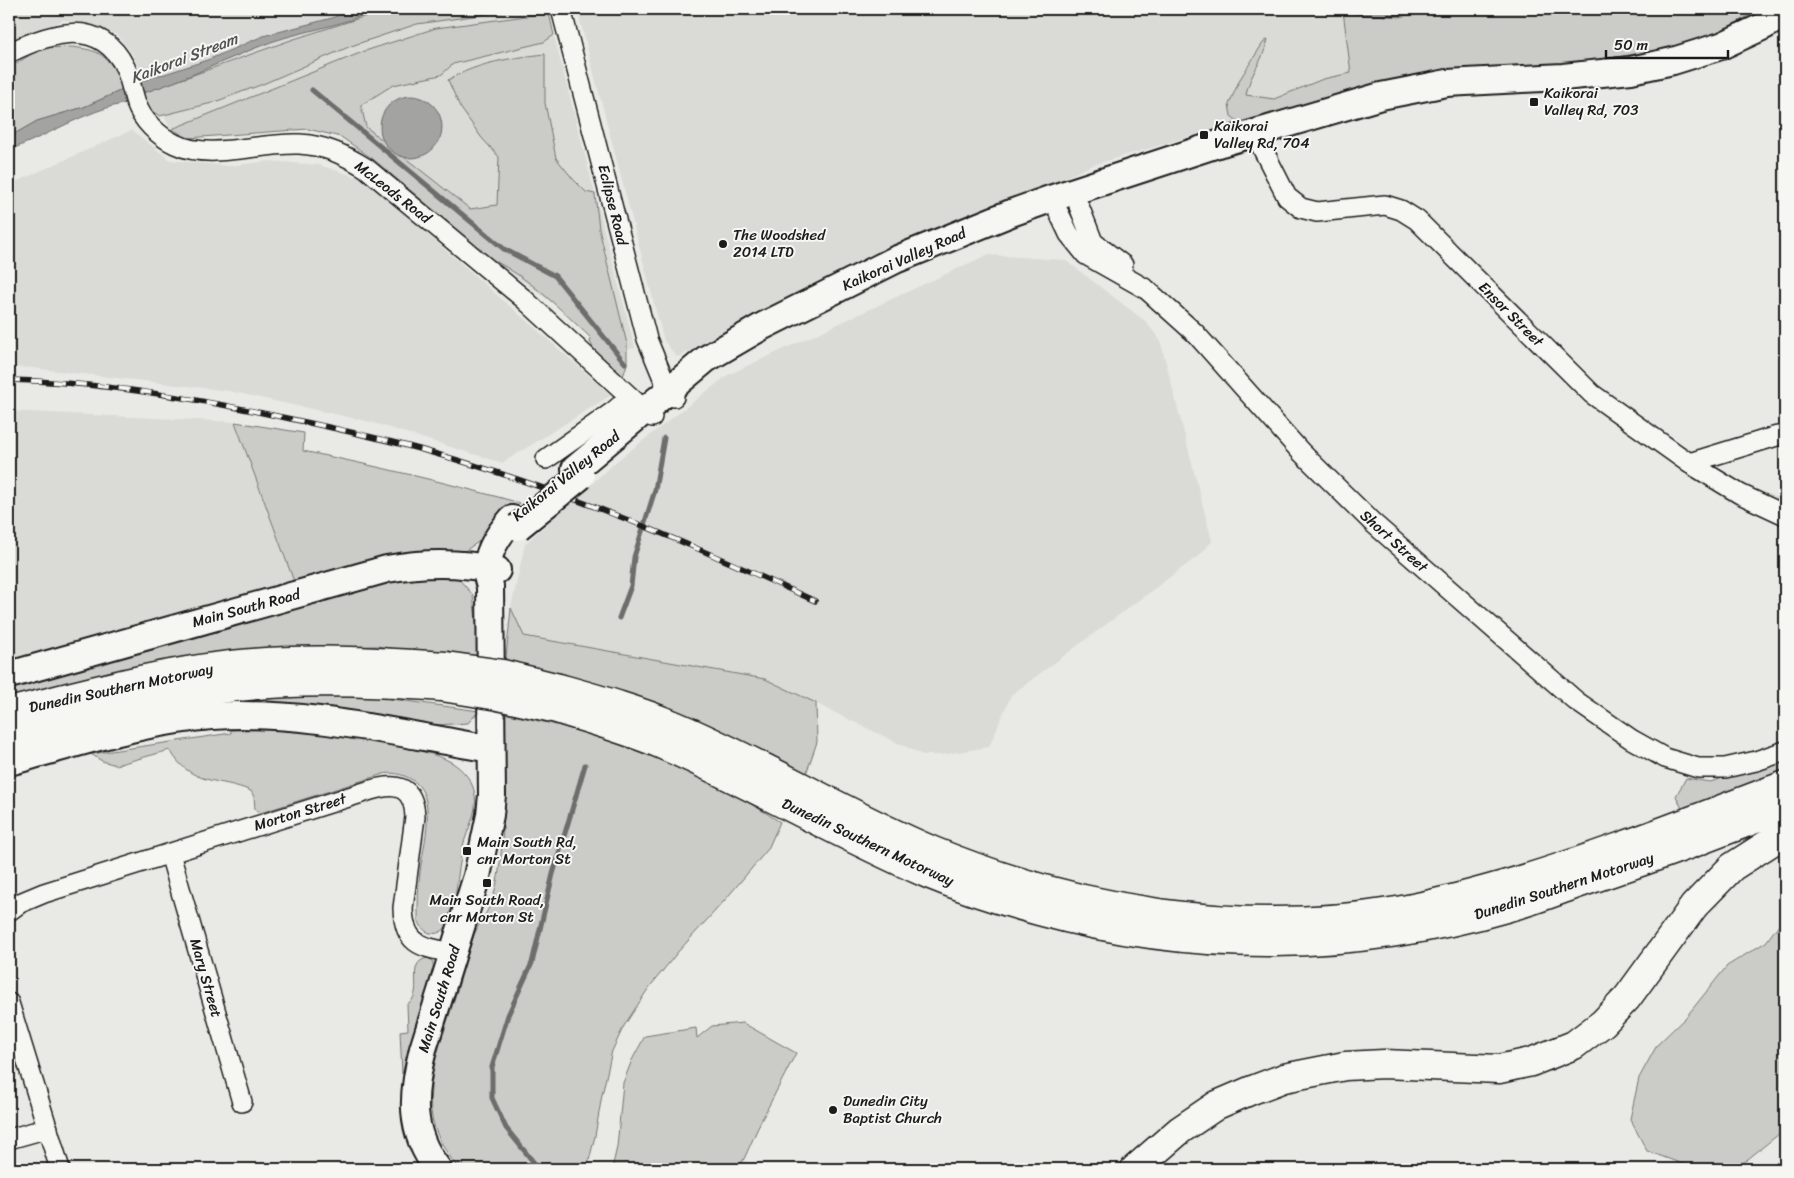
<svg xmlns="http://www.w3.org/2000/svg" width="1794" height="1178" font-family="Sriracha,sans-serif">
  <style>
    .built { fill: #dadad6 }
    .green { fill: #cbcbc7; stroke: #747472 }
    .water { fill: #a3a3a1; stroke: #6d6d6c }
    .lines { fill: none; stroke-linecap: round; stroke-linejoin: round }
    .stream { stroke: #6d6d6c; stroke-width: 5 }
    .minor-casing { stroke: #1c1c1c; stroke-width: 22 }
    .secondary-casing { stroke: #1c1c1c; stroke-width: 30 }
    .motorway-casing { stroke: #1c1c1c; stroke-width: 31 }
    .minor { stroke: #f6f6f2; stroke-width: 19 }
    .secondary { stroke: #f6f6f2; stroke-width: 26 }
    .motorway { stroke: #f6f6f2; stroke-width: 28 }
    .rail-casing { stroke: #1c1c1c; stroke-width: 5.5 }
    .rail { stroke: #f6f6f2; stroke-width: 4; stroke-dasharray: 11; stroke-linecap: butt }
    .secondary-bridge-casing { stroke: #1c1c1c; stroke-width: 30; stroke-linecap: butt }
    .motorway-bridge-casing { stroke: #1c1c1c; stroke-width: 31; stroke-linecap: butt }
    .secondary-bridge { stroke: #f6f6f2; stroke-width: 26 }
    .motorway-bridge { stroke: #f6f6f2; stroke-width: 28 }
    .poi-dot { fill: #1c1c1c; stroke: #f6f6f2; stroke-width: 2 }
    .labels { text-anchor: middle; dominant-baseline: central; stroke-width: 4; stroke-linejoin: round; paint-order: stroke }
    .poi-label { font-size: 15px; fill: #1c1c1c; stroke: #f6f6f2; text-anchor: start }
    .street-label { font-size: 15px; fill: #1c1c1c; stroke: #f6f6f2 }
    .water-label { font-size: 16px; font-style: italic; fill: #525251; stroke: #f6f6f2 }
  </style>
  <rect width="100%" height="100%" fill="#e9e9e5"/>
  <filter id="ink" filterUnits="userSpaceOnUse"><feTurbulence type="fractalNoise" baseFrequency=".02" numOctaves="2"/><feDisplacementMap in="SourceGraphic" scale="10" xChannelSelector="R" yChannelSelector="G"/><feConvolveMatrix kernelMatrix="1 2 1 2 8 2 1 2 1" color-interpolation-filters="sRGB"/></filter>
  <g filter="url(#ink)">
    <g class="built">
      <path d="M9 9H547L635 348 609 353 558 307 493 260 373 159 341 137 308 129 188 138 172 129 154 101 133 55 118 35 90 24 63 20 9 48Z"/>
      <path d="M577 9H1774L1693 49 1238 122 1090 166 677 357 664 341Z"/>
      <path d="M132 130 170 160 229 166 269 161 319 165 366 180 611 395 502 463 371 422 229 391 32 368 9 367V185Z"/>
      <path d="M987 255 1065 260 1145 321 1160 340 1212 541 1201 554 1011 695 989 747 940 755H923L765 679 523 636 511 608 525 544 618 460 728 375Z"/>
      <path d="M9 411 235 422 296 587 9 663Z"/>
    </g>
    <g class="green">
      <path d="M388 9H523L417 24 351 46 263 84 212 103 160 116 148 109 143 93 291 40Z"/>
      <path d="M1444 9H1762L1703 40 1680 47 1584 62 1243 125 1231 116 1229 104 1240 79 1263 43 1268 39C1264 60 1249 75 1246 95L1274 99 1323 79 1351 73 1343 11 1348 13 1400 17 1412 14 1437 13Z"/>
      <path d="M549 13 554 35 544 42 453 64 441 75 393 85 361 105 366 127 470 209 497 205 499 157 481 137 460 107 448 80C479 62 511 58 545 54V103L556 158 573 179 586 192 595 194 599 229 627 344V364L623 377 594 349 590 342 591 338C561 310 531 279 493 260L373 159 341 137 308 129 188 138 172 129 365 51 436 28Z"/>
      <path d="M72 47C80 48 89 49 96 52 110 58 120 76 122 90L84 107 37 121 9 137V68L41 48Z"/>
      <path d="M235 422 304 433 303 451C376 466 448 483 520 503L484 538 462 553 296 587Z"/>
      <path d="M435 571 457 577 473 595 481 663 377 646 273 648 9 704V685L330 592Z"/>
      <path d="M511 608 524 636 765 679 816 703 817 742 806 774 657 708 505 667Z"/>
      <path d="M306 693 363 695 479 711 468 723 437 725 315 713 175 708Z"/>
      <path d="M504 713C527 719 552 723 575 730 646 752 718 781 780 822L768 849 725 900 677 953 648 989 624 1026 612 1051 602 1095 595 1136 587 1169H459C446 1153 433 1132 431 1111 428 1078 439 1047 449 1016 458 989 465 962 474 935 478 924 486 915 490 905 500 881 501 854 503 829 505 790 506 752 504 713Z"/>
      <path d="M231 730C287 728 342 735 397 746 415 750 435 753 451 762 463 769 473 781 475 795 478 812 467 830 463 846 460 861 458 875 456 891 455 905 450 938 430 933 423 931 420 925 418 919 418 904 418 888 420 872 423 845 440 793 409 778 401 774 392 772 383 774L260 813 255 809 254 797 251 791C219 777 191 787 170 750L116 765 102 761 91 754 231 733Z"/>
      <path d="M1785 759V777L1685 815 1676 796 1686 778 1710 782Z"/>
      <path d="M1785 916V1091L1783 1095 1784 1130 1743 1163 1696 1169 1647 1151 1630 1119 1639 1078 1657 1045 1686 1017 1727 966 1766 942Z"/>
      <path d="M427 958 432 960 434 969 402 1074 400 1031 408 1030 407 1004C426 994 404 963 427 958Z"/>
      <path d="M743 1023 796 1053 761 1121 744 1159 736 1169H612L617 1147 623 1083 632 1060 645 1036 696 1028 697 1038 712 1026Z"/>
    </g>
    <g class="water">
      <path d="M353 9H377C343 26 306 30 271 42 228 58 187 79 143 93L140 83 153 76 165 74 210 59 263 36 332 18Z"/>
      <path d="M1343 9H1444C1428 18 1360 17 1343 11Z"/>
      <path d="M122 90 126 103C84 111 48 136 9 150V137L37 121 84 107Z"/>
      <circle cx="411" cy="127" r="31"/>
    </g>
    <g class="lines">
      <g class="stream">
        <path d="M312 90 504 249 555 276 625 363"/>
        <path d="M619 618 631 586 634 557 655 490 664 438"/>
        <path d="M539 1169 506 1128 492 1098V1067L508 1015 532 963 553 874 585 765"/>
      </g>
      <defs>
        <g id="minor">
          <path d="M561 9 647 339 668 390 674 397"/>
          <path d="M9 53C49 33 99 16 125 67 130 78 132 91 136 103 142 120 158 136 175 144 210 161 260 142 299 144 324 145 345 155 366 168L524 299 652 417"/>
          <path d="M1255 134 1287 197 1301 208 1317 212 1385 205 1401 210 1417 220 1592 394 1689 463 1740 494 1785 515"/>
          <path d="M1079 206 1093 242 1123 265"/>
          <path d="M1059 213 1069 234 1086 255 1146 289 1195 333 1301 452 1373 523 1576 701 1631 739 1665 758 1698 768H1725L1756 761 1785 751"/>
          <path d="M546 459 614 411 630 397"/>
          <path d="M1689 463 1777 436"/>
          <path d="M170 854 242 1102"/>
          <path d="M9 911 20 903 44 893 371 790C398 782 414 787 415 817L403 908C404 945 421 947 453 953"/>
          <path d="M9 1003 60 1169"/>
          <path d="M9 1139 48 1128"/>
        </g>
        <g id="secondary">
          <path d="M575 469 706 359 763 326 895 260 1011 213 1053 198 1221 143 1381 96 1447 83 1563 77 1631 70 1673 61 1721 46 1764 26 1785 14"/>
          <path d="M9 675 387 569C424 562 460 562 497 570"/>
          <path d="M9 762C76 744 142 721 212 716 307 710 399 734 491 749"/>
          <path d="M438 1169C408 1131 412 1093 423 1049L477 876 490 815 492 795 490 586C480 561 496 537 512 519"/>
        </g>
        <g id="motorway">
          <path d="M559 688C598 699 638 710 676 726 764 763 845 814 933 851 1079 911 1240 937 1397 911 1433 905 1469 895 1504 885 1600 857 1692 820 1785 785"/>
          <path d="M553 708C588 719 624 729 658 743 750 783 836 834 928 874 964 889 1002 901 1039 911 1195 954 1354 952 1509 907 1532 901 1554 892 1577 884 1614 871 1651 859 1688 845 1720 833 1752 820 1785 808"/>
          <path d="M9 712C82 694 156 673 231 665 303 657 374 661 446 666"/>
          <path d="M9 735C73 719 138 701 204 691 284 679 362 681 442 687"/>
          <path d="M1135 1169 1180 1130 1217 1105 1252 1090 1284 1078 1345 1066 1384 1064 1499 1069 1531 1062 1574 1045 1603 1023 1627 998 1694 906 1732 867 1785 833"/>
        </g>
      </defs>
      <use href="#minor" class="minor-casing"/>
      <use href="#secondary" class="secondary-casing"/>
      <use href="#motorway" class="motorway-casing"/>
      <use href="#minor" class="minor"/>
      <use href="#secondary" class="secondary"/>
      <use href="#motorway" class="motorway"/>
      <defs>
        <path id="rail" d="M9 380C99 382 189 397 277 416 329 427 382 438 433 453 565 490 691 544 815 601"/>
      </defs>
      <use href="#rail" class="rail-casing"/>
      <use href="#rail" class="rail"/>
      <defs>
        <path id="secondary-bridge" d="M518 527 581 476"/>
        <g id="motorway-bridge">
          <path d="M446 666 503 674 559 688"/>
          <path d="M442 687 498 696 553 708"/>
        </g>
      </defs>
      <use href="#secondary-bridge" class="secondary-bridge-casing"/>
      <use href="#motorway-bridge" class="motorway-bridge-casing"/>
      <use href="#secondary-bridge" class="secondary-bridge"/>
      <use href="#motorway-bridge" class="motorway-bridge"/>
    </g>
  </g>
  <g class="poi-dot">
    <rect x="1529" y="97" width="10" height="10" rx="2.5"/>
    <rect x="1199" y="130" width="10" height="10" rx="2.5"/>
    <circle cx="723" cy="244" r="5"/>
    <rect x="462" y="846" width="10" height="10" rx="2.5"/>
    <rect x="482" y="878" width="10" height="10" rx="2.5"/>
    <circle cx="833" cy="1110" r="5"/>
  </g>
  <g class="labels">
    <g class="poi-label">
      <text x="1544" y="93">Kaikorai<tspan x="1544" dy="17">Valley Rd, 703</tspan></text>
      <text x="1214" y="126">Kaikorai<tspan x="1214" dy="17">Valley Rd, 704</tspan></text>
      <text x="733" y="235">The Woodshed<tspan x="733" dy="17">2014 LTD</tspan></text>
      <text x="477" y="842">Main South Rd,<tspan x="477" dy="17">cnr Morton St</tspan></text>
      <text x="487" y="900" text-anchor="middle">Main South Road,<tspan x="487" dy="17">cnr Morton St</tspan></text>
      <text x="843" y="1101">Dunedin City<tspan x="843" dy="17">Baptist Church</tspan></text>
    </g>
    <g class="street-label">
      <text transform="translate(393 192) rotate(38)">McLeods Road</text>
      <text transform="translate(613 205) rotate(76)">Eclipse Road</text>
      <text transform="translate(904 259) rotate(-24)">Kaikorai Valley Road</text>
      <text transform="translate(1511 314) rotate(45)">Ensor Street</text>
      <text transform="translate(566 476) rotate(-39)">Kaikorai Valley Road</text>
      <text transform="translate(1394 541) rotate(42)">Short Street</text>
      <text transform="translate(246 608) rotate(-15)">Main South Road</text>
      <text transform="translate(121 688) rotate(-12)">Dunedin Southern Motorway</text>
      <text transform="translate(300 812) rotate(-17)">Morton Street</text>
      <text transform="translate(868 842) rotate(25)">Dunedin Southern Motorway</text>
      <text transform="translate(1564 886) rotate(-18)">Dunedin Southern Motorway</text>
      <text transform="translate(206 978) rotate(74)">Mary Street</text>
      <text transform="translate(439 999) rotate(-73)">Main South Road</text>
    </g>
    <g class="water-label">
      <text transform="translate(184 58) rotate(-21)">Kaikorai Stream</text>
    </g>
  </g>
  <rect width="1794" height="1178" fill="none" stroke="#f6f6f2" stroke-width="30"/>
  <rect x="15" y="15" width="1764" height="1148" fill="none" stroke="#1c1c1c" stroke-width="2" filter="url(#ink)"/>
  <path d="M1606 50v8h122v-8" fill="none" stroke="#1c1c1c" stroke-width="2.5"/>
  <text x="1614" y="50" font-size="15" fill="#1c1c1c" stroke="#f6f6f2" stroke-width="4" paint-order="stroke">50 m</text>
</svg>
